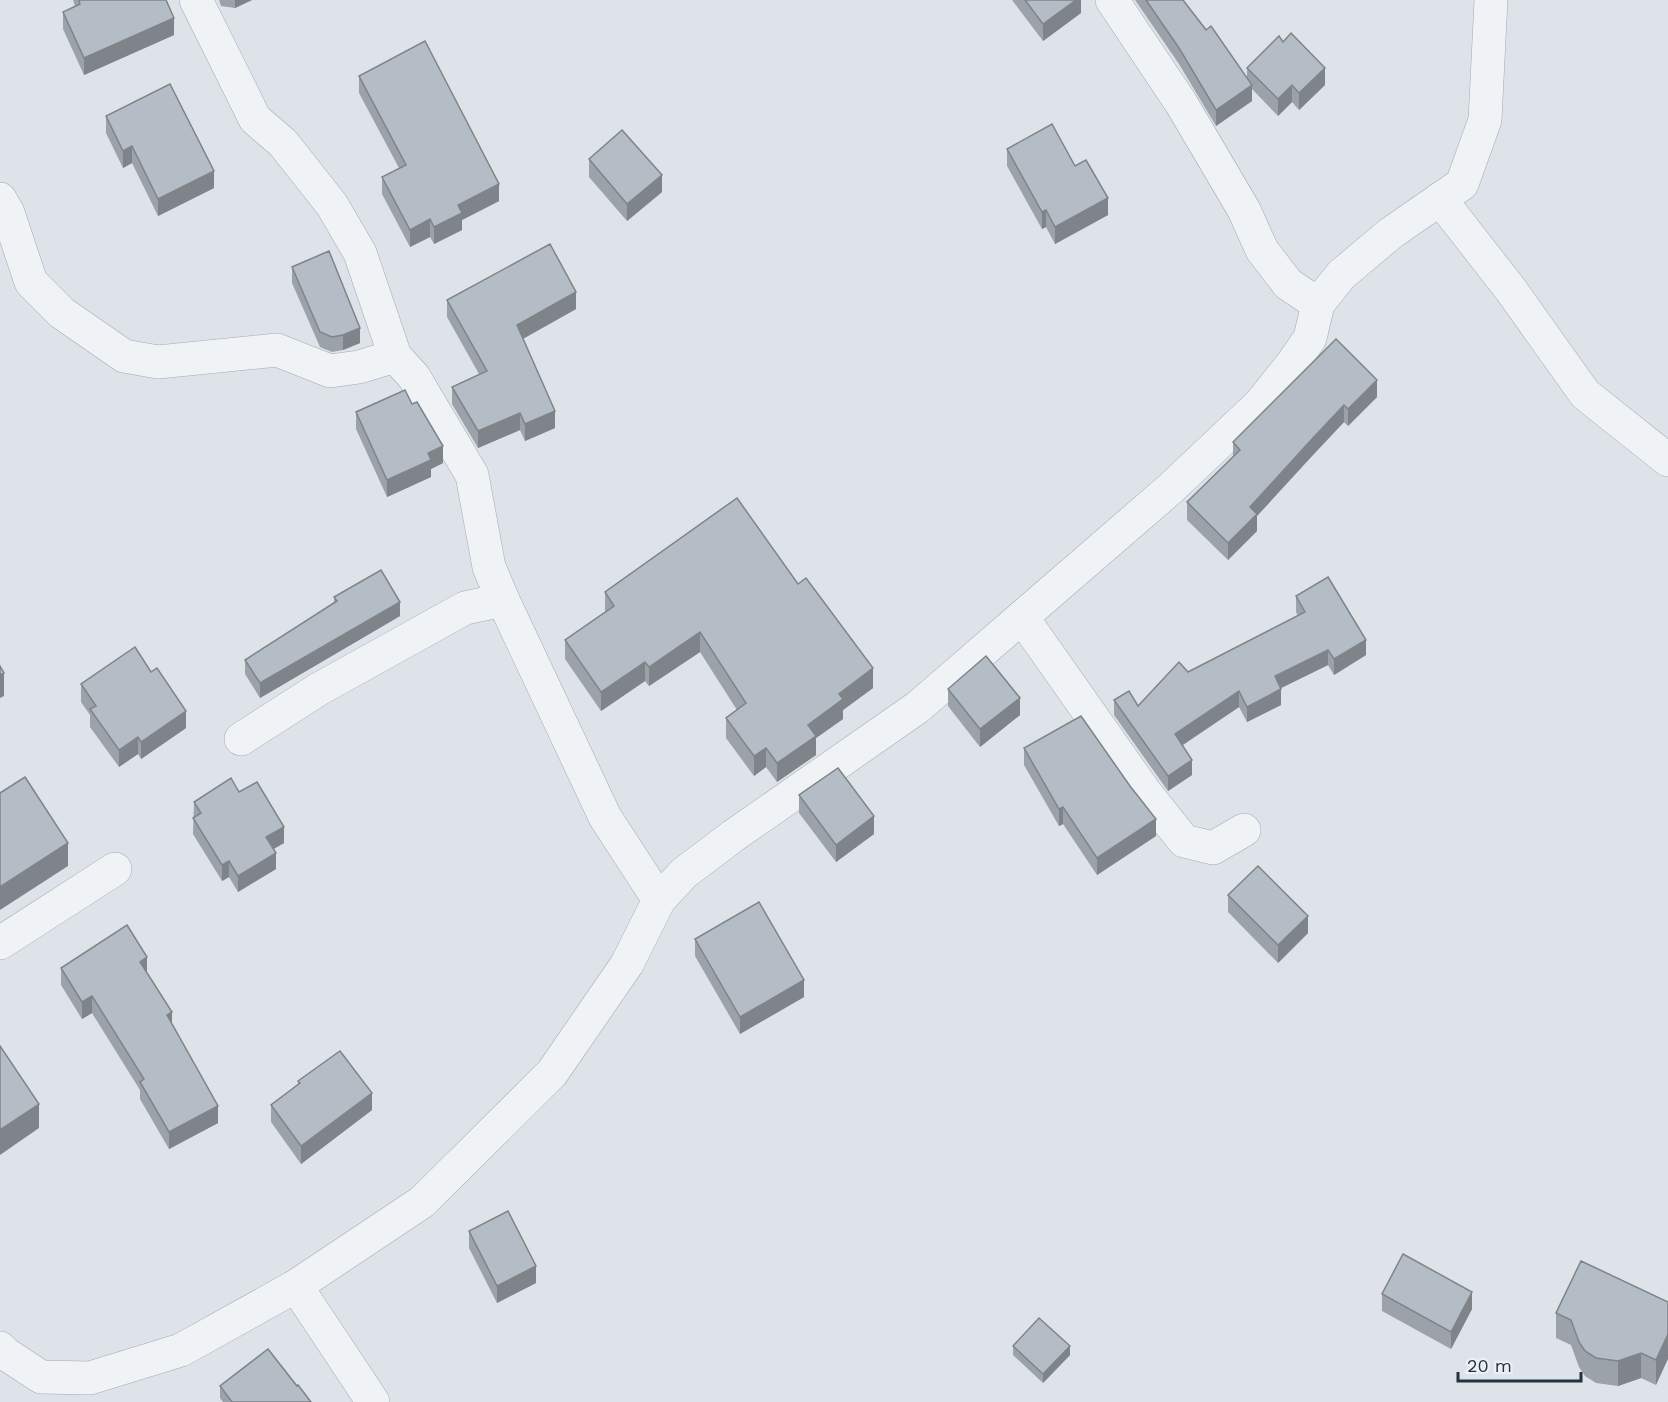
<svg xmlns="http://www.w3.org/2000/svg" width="1668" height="1402" font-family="'Work Sans',sans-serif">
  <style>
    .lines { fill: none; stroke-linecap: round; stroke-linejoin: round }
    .minor-casing { stroke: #a2aab2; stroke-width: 34 }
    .minor { stroke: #f0f3f6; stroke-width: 33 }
    .wall { fill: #9ba2a9 }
    .shaded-wall { fill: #7e848a }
    .building { fill: #b4bcc5; stroke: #7e848a; stroke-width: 1.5 }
  </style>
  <rect width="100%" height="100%" fill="#dde3e8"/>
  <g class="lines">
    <defs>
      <g id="minor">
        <path d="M196 0 255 119 283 143 332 205 360 253 395 356 414 377 472 475 489 567 503 600 605 817 659 900"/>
        <path d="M1112 0 1181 103 1244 210 1262 250 1288 284 1318 304"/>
        <path d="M0 199 8 213 31 282 62 313 124 356 158 362 277 350 330 371 359 367 395 356"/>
        <path d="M1440 199 1511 290 1585 394 1668 460"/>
        <path d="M1022 617 1145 792 1184 841 1213 848 1244 830"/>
        <path d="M241 739 319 689 465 608 503 600"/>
        <path d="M0 943 115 869"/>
        <path d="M296 1286 373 1402"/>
        <path d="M0 1348 6 1354 41 1377 90 1378 181 1350 296 1286 422 1202 552 1073 627 964 659 900 684 873 733 836 918 707 1170 489 1260 404 1292 364 1310 338 1318 304 1341 275 1391 233 1462 184 1485 120 1491 0"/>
      </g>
    </defs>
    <use href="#minor" class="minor-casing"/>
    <use href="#minor" class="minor"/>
  </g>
  <g class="wall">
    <path d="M73 0H166L174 35 84 75 63 29V12L75 6Z"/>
    <path d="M219 0H252L235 8 221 6Z"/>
    <path d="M1012 0H1081V13L1043 41Z"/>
    <path d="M1135 0H1183L1247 79V68L1325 85 1299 110 1292 102 1278 116 1252 89V101L1216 126 1179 64Z"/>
    <path d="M359 76 499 201 462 220V230L434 244 430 237 410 247 382 194V177L399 168 359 93Z"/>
    <path d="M106 116 214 188 158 216 132 163 123 168 106 133Z"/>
    <path d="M1007 149 1075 166 1108 215 1055 244 1046 227 1042 229 1007 166Z"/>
    <path d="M589 159 662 192 627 221 589 177Z"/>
    <path d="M292 267 360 343 343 350 332 352 320 347 292 283Z"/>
    <path d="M447 300 576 309 523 339 555 428 525 441 520 430 478 448 452 404V387L479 374 447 317Z"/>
    <path d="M1336 339 1377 397 1348 426 1344 422 1312 456 1257 516V531L1228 560 1187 520V502L1233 457V442Z"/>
    <path d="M412 404 443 463 431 469V477L387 497 356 429V412Z"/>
    <path d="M605 592 873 688 843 710V719L816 738V755L777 782 766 767 754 776 726 738V718L737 710 700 652 649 686 645 681 601 711 565 659V640L605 612Z"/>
    <path d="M1296 596 1366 655 1334 675 1328 665 1281 688V705L1247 722 1239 707 1183 745 1192 775 1168 791 1114 715V700L1138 706 1188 672 1298 616 1296 612Z"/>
    <path d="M334 597 400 616 260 698 245 674V660L334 603Z"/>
    <path d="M81 684 186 728 141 759 138 754 119 767 90 727V715L81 702Z"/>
    <path d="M948 689 1020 715 980 747 948 706Z"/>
    <path d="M1024 748 1156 836 1097 875 1063 824 1059 826 1024 765Z"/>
    <path d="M239 792 284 843 274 849 276 869 238 892 229 877 222 881 193 834 194 802Z"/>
    <path d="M799 795 874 834 836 862 799 813Z"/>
    <path d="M1228 895 1308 933 1278 963 1228 912Z"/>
    <path d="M695 939 804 997 740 1034 695 956Z"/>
    <path d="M61 968 147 973 172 1023 218 1123 169 1149 140 1099V1090L92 1013 82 1019 61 985Z"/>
    <path d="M298 1081 372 1110 301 1164 271 1122V1105L298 1084Z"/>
    <path d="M469 1231 536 1283 497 1303 469 1248Z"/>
    <path d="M1382 1294 1472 1309 1451 1349 1382 1311Z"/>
    <path d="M1668 1302 1656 1385 1641 1378 1618 1386 1596 1383 1585 1376 1579 1367 1571 1345 1556 1338V1313Z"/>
    <path d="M1013 1346 1070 1355 1043 1383 1013 1355Z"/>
    <path d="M220 1386H297L311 1402H223L220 1398Z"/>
  </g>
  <g class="shaded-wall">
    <path d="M235 0H252L235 8Z"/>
    <path d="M1076 0H1081V13L1043 41V24Z"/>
    <path d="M174 18V35L84 75V58Z"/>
    <path d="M1325 68V85L1299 110V93Z"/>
    <path d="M1252 85V101L1216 126V110Z"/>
    <path d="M1292 85V102L1278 116V99Z"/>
    <path d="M132 146V163L123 168V151Z"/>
    <path d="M214 171V188L158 216V199Z"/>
    <path d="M662 175V192L627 221V204Z"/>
    <path d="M499 184V201L462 220V230L434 244V227L458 205Z"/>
    <path d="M1108 198V215L1055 244V227Z"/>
    <path d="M1046 210V227L1042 229V212Z"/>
    <path d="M430 219V237L410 247V230Z"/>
    <path d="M576 292V309L517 342V325Z"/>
    <path d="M360 328V343L343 350V335Z"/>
    <path d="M1377 380V397L1348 426V409Z"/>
    <path d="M1344 405V422L1312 456 1257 516V531L1228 560V543L1250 507 1312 439Z"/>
    <path d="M555 411V428L525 441V424Z"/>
    <path d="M520 413V430L478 448V431Z"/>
    <path d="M443 446V463L431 469V477L387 497V480L428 453Z"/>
    <path d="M400 602V616L260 698V683Z"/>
    <path d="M700 632V652L649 686V667Z"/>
    <path d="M1366 640V655L1334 675V659Z"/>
    <path d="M1328 650V665L1275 691V676Z"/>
    <path d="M645 662V681L601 711V692Z"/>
    <path d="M873 668V688L843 710V719L816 738V755L777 782V763L808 725 839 694Z"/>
    <path d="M4 673V696L0 698V675Z"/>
    <path d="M1281 689V705L1247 722V707Z"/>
    <path d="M1239 691V707L1175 750V734Z"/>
    <path d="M1020 698V715L980 747V729Z"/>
    <path d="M186 711V728L141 759V742Z"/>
    <path d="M138 737V754L119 767V750Z"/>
    <path d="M766 748V767L754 776V756Z"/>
    <path d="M1192 760V775L1168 791V776Z"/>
    <path d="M1063 807V824L1059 826V809Z"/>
    <path d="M874 816V834L836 862V845Z"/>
    <path d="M1156 819V836L1097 875V858Z"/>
    <path d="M284 827V843L266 853V837Z"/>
    <path d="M68 843V866L0 910V887Z"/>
    <path d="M276 853V869L238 892V876Z"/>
    <path d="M229 861V877L222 881V865Z"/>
    <path d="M1308 916V933L1278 963V945Z"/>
    <path d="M147 957V974L140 962Z"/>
    <path d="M804 980V997L740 1034V1017Z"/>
    <path d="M92 996V1013L82 1019V1002Z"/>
    <path d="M172 1012V1030L167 1015Z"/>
    <path d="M372 1093V1110L301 1164V1146Z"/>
    <path d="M39 1104V1128L0 1155V1130Z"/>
    <path d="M218 1106V1123L169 1149V1132Z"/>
    <path d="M536 1266V1283L497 1303V1286Z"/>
    <path d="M1472 1292V1309L1451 1349V1332Z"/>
    <path d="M1668 1334V1359L1656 1385V1360Z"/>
    <path d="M1070 1346V1355L1043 1383V1374Z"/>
    <path d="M1641 1353V1378L1618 1386V1361Z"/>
  </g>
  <g class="building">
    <path d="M79 0H166L174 18 84 58 63 12 80 4Z"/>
    <path d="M1025 0H1076L1043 24Z"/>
    <path d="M1146 0H1183L1206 30 1211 26 1252 85 1216 110 1179 48Z"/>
    <path d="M1291 33 1325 68 1299 93 1292 85 1278 99 1247 68 1279 36 1283 42Z"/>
    <path d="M425 41 499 184 458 205 462 213 434 227 430 219 410 230 382 177 406 165 359 76Z"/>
    <path d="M170 84 214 171 158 199 132 146 123 151 106 116Z"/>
    <path d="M1052 124 1075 166 1086 160 1108 198 1055 227 1046 210 1042 212 1007 149Z"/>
    <path d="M622 130 662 175 627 204 589 159Z"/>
    <path d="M550 244 576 292 517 325 555 411 525 424 520 413 478 431 452 387 487 371 447 300Z"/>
    <path d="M329 251 360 328 343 335 332 337 320 332 292 267Z"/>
    <path d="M1336 339 1377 380 1348 409 1344 405 1312 439 1250 507 1257 514 1228 543 1187 502 1240 450 1233 442Z"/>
    <path d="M405 390 412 404 417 402 443 446 428 453 431 460 387 480 356 412Z"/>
    <path d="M737 498 798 584 806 578 873 668 839 694 843 699 808 725 816 736 777 763 766 748 754 756 726 718 746 703 700 632 649 667 645 662 601 692 565 640 614 606 605 592Z"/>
    <path d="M381 570 400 602 260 683 245 660 337 601 334 597Z"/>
    <path d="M1328 577 1366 640 1334 659 1328 650 1275 676 1281 689 1247 707 1239 691 1175 734 1192 760 1168 776 1114 700 1129 691 1138 706 1179 662 1188 672 1305 612 1296 596Z"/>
    <path d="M135 647 151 672 157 668 186 711 141 742 138 737 119 750 90 709 96 706 81 684Z"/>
    <path d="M986 656 1020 698 980 729 948 689Z"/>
    <path d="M0 666 4 673 0 675Z"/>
    <path d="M1081 716 1130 786 1156 819 1097 858 1063 807 1059 809 1024 748Z"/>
    <path d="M838 768 874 816 836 845 799 795Z"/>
    <path d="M25 777 68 843 0 887V793Z"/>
    <path d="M231 778 239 792 257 782 284 827 266 837 276 853 238 876 229 861 222 865 193 818 201 813 194 802Z"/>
    <path d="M1258 866 1308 916 1278 945 1228 895Z"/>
    <path d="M759 902 804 980 740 1017 695 939Z"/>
    <path d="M127 925 147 957 140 962 172 1012 167 1015 218 1106 169 1132 140 1082 144 1079 92 996 82 1002 61 968Z"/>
    <path d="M0 1046 39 1104 0 1130Z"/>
    <path d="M340 1051 372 1093 301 1146 271 1105 300 1083 298 1081Z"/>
    <path d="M508 1211 536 1266 497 1286 469 1231Z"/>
    <path d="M1403 1254 1472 1292 1451 1332 1382 1294Z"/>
    <path d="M1581 1261 1668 1302V1334L1656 1360 1641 1353 1618 1361 1596 1358 1585 1351 1579 1342 1571 1320 1556 1313Z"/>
    <path d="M1039 1318 1070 1346 1043 1374 1013 1346Z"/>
    <path d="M268 1349 297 1386 298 1385 311 1402H232L220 1386Z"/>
  </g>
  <path d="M1458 1372v9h123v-9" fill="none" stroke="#253240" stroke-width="3"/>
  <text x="1467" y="1372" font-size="18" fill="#253240" stroke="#ecf1f6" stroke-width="4.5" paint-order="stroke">20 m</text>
</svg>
